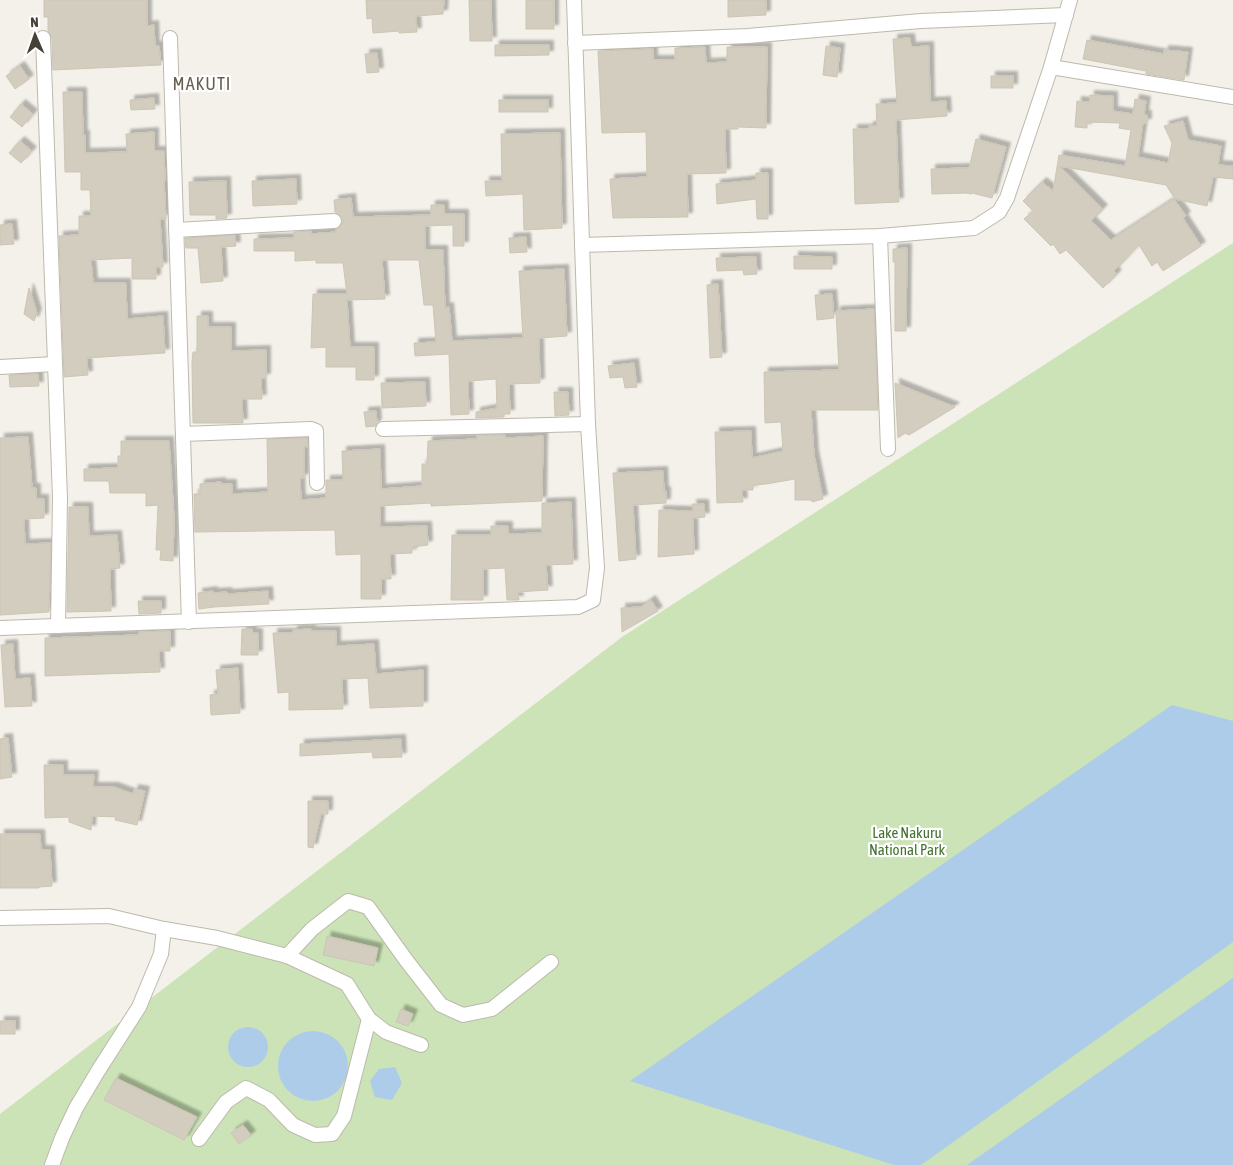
<svg xmlns="http://www.w3.org/2000/svg" width="1233" height="1165" font-family="'Asap Condensed',sans-serif">
  <style>
    .green { fill: #cbe3b6 }
    .water { fill: #accce9 }
    .building { fill: #d3cdc0; stroke: #cdc5b4; filter: url(#shadow) }
    .lines { fill: none; stroke-linecap: round; stroke-linejoin: round }
    .minor-casing { stroke: #bdb9ad; stroke-width: 16 }
    .minor { stroke: #fff; stroke-width: 14 }
    .labels { text-anchor: middle; dominant-baseline: central; stroke-width: 4.5; stroke-linejoin: round; paint-order: stroke }
    .park-label { font-size: 15px; fill: #457231; stroke: #fff }
    .quarter-label { font-size: 18px; letter-spacing: 1px; fill: #676050; stroke: #fff }
  </style>
  <defs>
    <filter id="shadow"><feDropShadow dx="4.5" dy="-4.5" stdDeviation="1" flood-color="#0004"/></filter>
  </defs>
  <rect width="100%" height="100%" fill="#f3f1e9"/>
  <path class="green" d="M1233 243V1165H0V1114L622 637Z"/>
  <g class="water">
    <path d="M1172 705 1233 721V942L921 1165H894L630 1081Z"/>
    <path d="M1233 978V1165H967Z"/>
    <circle cx="248" cy="1047" r="20"/>
    <circle cx="313" cy="1066" r="35"/>
    <path d="M395 1067 402 1083 392 1100 375 1097 370 1081 379 1069Z"/>
  </g>
  <g class="building">
    <path d="M44 0H147V26L154 25 155 46H159L161 65 53 70 52 38 48 31V17H44Z"/>
    <path d="M366 0H444L443 14 416 16 417 32 399 33V31L373 33 372 18 367 19Z"/>
    <path d="M469 0H491L492 41H470Z"/>
    <rect x="526" y="0" width="28" height="29"/>
    <path d="M728 0H766V15L728 17Z"/>
    <path d="M910 38 911 47 929 46 930 102 946 101 947 116 896 120 899 202 855 204 853 129H869V126H877L876 104 897 103 893 39Z"/>
    <path d="M1087 40 1164 54V50L1188 52 1184 80 1146 74V71L1083 59Z"/>
    <path d="M495 45H549V55L495 56Z"/>
    <path d="M826 46 840 48 837 77 823 75Z"/>
    <path d="M705 47 706 63 727 62V47H767L766 128 738 127V129H725L726 173 687 174 688 217 613 218 610 179 647 177 646 132 602 133 598 51 653 49V60H675V48Z"/>
    <path d="M377 53 379 72 367 73 365 54Z"/>
    <path d="M20 66 29 79 15 89 6 76Z"/>
    <rect x="991" y="76" width="22" height="12"/>
    <path d="M63 92H82L83 135H85V153L127 152 126 134 154 132V151H164L165 181H164L166 219H160L163 267H156V279H132V258L91 260 93 283H126L127 319 163 316 165 353 87 358 88 375 64 377 59 236 79 235V216H91L90 190H81V172H65Z"/>
    <path d="M1090 95 1113 96V111L1133 114 1135 99 1146 101 1144 115H1147V123H1143L1138 157 1168 163 1172 143 1164 126 1183 121 1188 140 1221 146 1218 165 1233 166V179L1213 177 1207 206 1175 199 1166 185 1059 166 1103 209 1091 221 1111 240 1174 199 1186 216 1183 218 1201 246 1163 271 1157 262 1152 266 1139 245 1114 271 1117 274 1103 288 1066 250 1060 254 1053 244 1051 246 1024 219 1033 211 1023 201 1042 182 1053 191 1059 155 1125 166 1131 130 1119 128 1120 123 1087 122V128L1075 127 1077 101 1090 102Z"/>
    <path d="M154 98 155 109 131 110 130 100Z"/>
    <rect x="499" y="100" width="49" height="12"/>
    <path d="M21 104 33 114 22 127 10 117Z"/>
    <path d="M560 133 562 228 524 230 523 194 486 196 485 181H502L501 134Z"/>
    <path d="M976 139 1006 147 992 198 972 193 971 194 966 193 932 194 931 169 969 168Z"/>
    <path d="M20 141 32 151 21 163 9 153Z"/>
    <path d="M756 173H768V219H757L756 199 717 204 716 184 756 180Z"/>
    <path d="M296 179 297 204 253 206 252 181Z"/>
    <path d="M226 181 227 218 216 219V215H190L189 182Z"/>
    <path d="M351 198 353 217 431 215V205H444V214H464V246H453V225L425 226V250H443L445 308 449 307 452 341 523 338 519 271 564 269 567 336 539 338 540 383 509 384 510 414H504V417L476 418V412L497 408 496 379 468 381 469 414 451 415 449 354 415 356 414 343 436 342 433 305H424L419 260H382L385 299 347 300 350 347H374V380H356V367H326V347L311 348 313 294H347L343 263H316V260L295 261V251H254V239L294 238V232L311 231V234L336 232V229L342 225 343 221 341 216 335 212 334 200Z"/>
    <path d="M12 224 14 244 0 245V225Z"/>
    <path d="M235 235 236 246 221 247 223 281 201 283 198 248H186L185 238Z"/>
    <path d="M526 237 527 252 510 253 509 238Z"/>
    <path d="M907 248 906 331H895V262H893V249Z"/>
    <path d="M794 256 832 257V269H794Z"/>
    <path d="M756 257 757 274 744 275 743 270 717 271 716 258Z"/>
    <path d="M718 284 722 357 710 358 707 285Z"/>
    <path d="M29 288 37 313 34 321 24 314Z"/>
    <path d="M832 294 834 318 817 320 815 295Z"/>
    <path d="M874 309 878 410H811L814 455 823 499 812 502V500H795V479L766 484 753 485V490H742L743 502 717 503 715 432 751 431 752 458 783 451 781 422 765 423 764 372 839 370 836 311Z"/>
    <path d="M197 316H208V327H231V351L266 350V378H261L262 399H242L243 423H193L192 362 193 352H197Z"/>
    <path d="M634 363 637 387 625 388 623 377 610 378 608 366Z"/>
    <path d="M38 374 39 386 10 387 9 375Z"/>
    <path d="M425 382 426 406 382 408 381 383Z"/>
    <path d="M895 383 955 407 909 435 905 433 898 438Z"/>
    <path d="M554 392H568L569 415 555 416Z"/>
    <path d="M376 411 377 423 375 426 366 427 364 412Z"/>
    <path d="M477 435H505V438L543 436 542 501 431 506V503L380 506V527L427 526 428 545 412 547V553L390 554 391 579H381V599H361V554L336 555 335 530 195 532 194 494H200V484L221 482V484H232V494L268 492 267 439 307 438 308 447 304 446V478H300L301 500 326 498V480H343L342 451 380 449 381 489 422 486V464H427L428 441 477 439Z"/>
    <path d="M28 437 32 488H36V499H44V518L24 519 25 544 51 543 49 612 0 615V438Z"/>
    <path d="M121 441H169L174 517 173 561 160 560 161 550H156L158 505 146 506V493H110L109 482 107 481H84V469L118 468V456H121Z"/>
    <path d="M663 471 664 492 666 491V503L633 505 636 559 619 561 613 473Z"/>
    <path d="M571 502 573 564 546 565 548 590 518 592 519 600H507L505 568 483 569V600H451L452 535H491V526H508V534L542 533V503Z"/>
    <path d="M692 504H704L705 517 693 518 694 554 658 557 659 510 693 511Z"/>
    <path d="M69 507H88L89 536 117 535 120 568 110 569 111 611 67 612Z"/>
    <path d="M213 591V593L227 592 228 594 268 591 269 604 214 607 199 609 198 593Z"/>
    <path d="M651 600 658 611 622 632 621 608 641 607Z"/>
    <path d="M138 601H161V613L139 614Z"/>
    <path d="M242 629H252V633H258V655H241Z"/>
    <path d="M311 629V631H336V646L374 644 376 674 423 670V706L370 708 368 678 342 679 343 709 289 710V692L278 693 273 633H293V630Z"/>
    <path d="M170 631V651H159L160 672 45 676V638L139 635V632Z"/>
    <path d="M13 644 15 679 30 678 32 706 5 707 1 645Z"/>
    <path d="M238 668 240 713 211 715 210 695 218 694 216 670Z"/>
    <path d="M8 738 12 777 0 779V739Z"/>
    <path d="M401 739 402 757 373 758 372 752 300 756V744Z"/>
    <path d="M44 765H63V775H94L93 787H114L133 794 134 789 145 791 137 825 115 820 116 817 92 816 91 830 69 822V817L45 818Z"/>
    <path d="M308 801H328V814H321L313 848 308 847Z"/>
    <path d="M0 834H40L41 850H50L52 886 39 887V888H0Z"/>
    <path d="M327 936 378 948 374 966 323 955Z"/>
    <path d="M401 1009 413 1014 408 1026 396 1022Z"/>
    <rect x="0" y="1021" width="15" height="13"/>
    <path d="M116 1078 197 1117 184 1140 104 1100Z"/>
    <path d="M243 1125 251 1135 239 1144 231 1133Z"/>
  </g>
  <g class="lines">
    <defs>
      <g id="minor">
        <path d="M43 38 60 498 58 626"/>
        <path d="M170 38 189 622"/>
        <path d="M575 43 748 36 921 21 1066 15"/>
        <path d="M1051 67 1233 97"/>
        <path d="M176 230 334 221"/>
        <path d="M880 236 888 449"/>
        <path d="M582 245 880 236 974 228 999 212 1007 198 1051 67 1070 0"/>
        <path d="M0 367 55 364"/>
        <path d="M383 429 588 424"/>
        <path d="M183 434 311 429 316 431 317 483"/>
        <path d="M0 628 578 607 593 600 597 568 588 424 574 0"/>
        <path d="M0 918 109 916 164 929 217 938 287 956 347 984 369 1019 386 1032 421 1045"/>
        <path d="M287 956 312 929 348 901 368 907 406 960 441 1005 463 1015 492 1009 551 962"/>
        <path d="M199 1139 226 1102 246 1088 269 1100 293 1125 315 1135 332 1134 344 1116 369 1019"/>
        <path d="M52 1165 62 1138 76 1108 98 1071 139 1007 161 954 164 929"/>
      </g>
    </defs>
    <use href="#minor" class="minor-casing"/>
    <use href="#minor" class="minor"/>
  </g>
  <g class="labels">
    <g class="park-label">
      <text x="907" y="832">Lake Nakuru<tspan x="907" dy="17">National Park</tspan></text>
    </g>
    <g class="quarter-label">
      <text x="202" y="83">MAKUTI</text>
    </g>
  </g>
  <g transform="translate(35 35) rotate(358)" stroke="#ffffff" stroke-width="4" paint-order="stroke">
  <path d="M0-4L9 19L0 12L-9 19Z" fill="#464138"/>
  <text y="-8" font-size="14" font-weight="bold" text-anchor="middle" fill="#464138">N</text>
  </g>
</svg>
